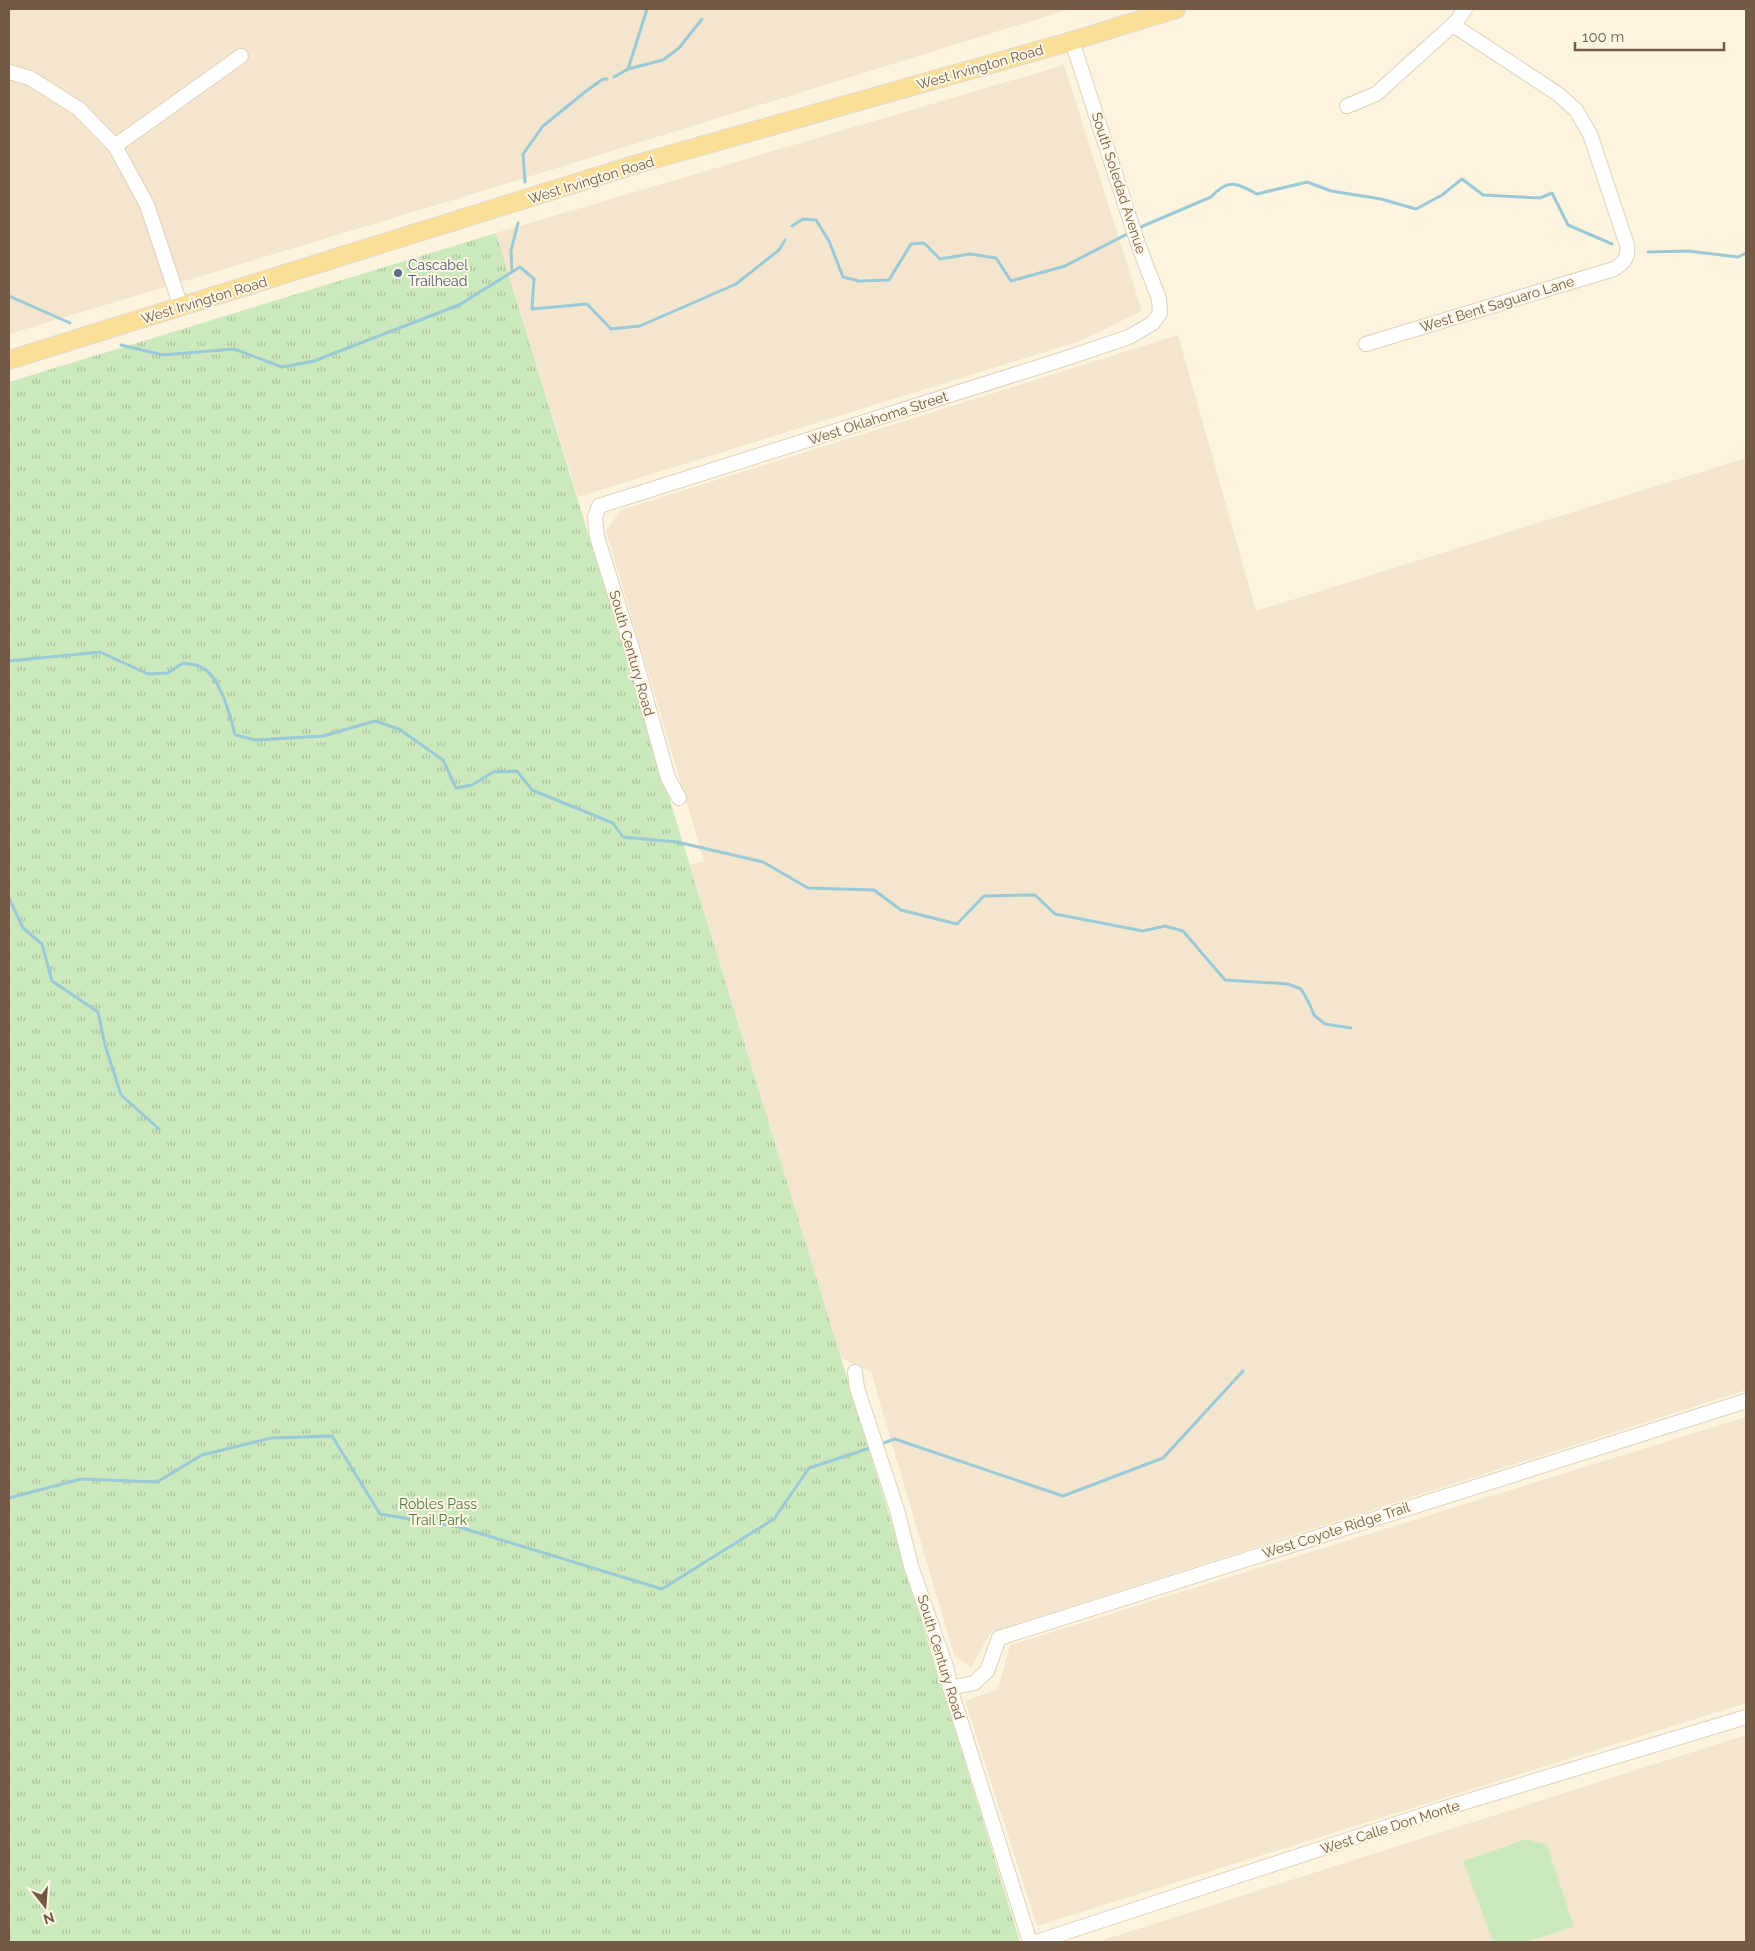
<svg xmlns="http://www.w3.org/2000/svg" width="1755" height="1951" font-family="Raleway,sans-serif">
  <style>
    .residential { fill: #f4e6ce }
    .park { fill: url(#park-tufts) }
    .garden { fill: #cce9be }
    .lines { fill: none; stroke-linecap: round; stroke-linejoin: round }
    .stream { stroke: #9ac9d7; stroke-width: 3 }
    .minor-casing { stroke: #e0d0bb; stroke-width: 16 }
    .major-casing { stroke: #e0dbd7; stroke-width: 20 }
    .minor { stroke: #fff; stroke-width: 14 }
    .major { stroke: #fcdf96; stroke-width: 18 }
    .service-dot { fill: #5c6f8a; stroke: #fff7e6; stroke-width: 2 }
    .labels { text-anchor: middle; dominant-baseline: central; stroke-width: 4; stroke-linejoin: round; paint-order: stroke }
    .street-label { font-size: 14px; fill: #735a47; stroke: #fff7e6 }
    .service-label { font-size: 14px; fill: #4e5e75; stroke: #fff7e6; text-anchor: start }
    .park-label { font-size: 14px; fill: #4b783f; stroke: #fff7e6 }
  </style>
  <defs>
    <pattern id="park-tufts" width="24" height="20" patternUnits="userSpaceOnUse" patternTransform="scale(1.25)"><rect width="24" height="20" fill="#cce9be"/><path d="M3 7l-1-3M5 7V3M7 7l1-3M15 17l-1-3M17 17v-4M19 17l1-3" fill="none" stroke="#aac09c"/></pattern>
  </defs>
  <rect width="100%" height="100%" fill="#fcf4df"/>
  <g class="residential">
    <path d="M9 9H1070L486 190 9 334Z"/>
    <path d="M1064 65 1142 311 1080 341 578 497 496 233Z"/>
    <path d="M1178 335 1256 611 1746 458V1390L991 1632 971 1668 954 1655 871 1372 841 1358 690 865 704 861 606 531 621 510Z"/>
    <path d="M1746 1417V1703L1037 1926 965 1701 998 1689 1010 1645Z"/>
    <path d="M1746 1735V1942H1097Z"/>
  </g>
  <path class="park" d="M496 233 1020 1942H9V382Z"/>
  <path class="garden" d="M1527 1839 1547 1845 1574 1927 1525 1942H1493L1463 1861Z"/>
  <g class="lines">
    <g class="stream">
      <path d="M628 69 663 60 679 48 702 19"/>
      <path d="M614 77 628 69 647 9"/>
      <path d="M525 182 523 154 543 126 585 92 603 79H607"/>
      <path d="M792 226 803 219 816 220 829 241 843 277 859 281 889 280 911 244 924 243 940 259 970 254 996 258 1011 281 1065 266 1131 232"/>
      <path d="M1136 229 1211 197C1228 178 1237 183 1257 194L1307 182 1331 191 1381 199 1416 209 1442 195 1462 179 1483 195 1540 198 1552 193 1568 225 1612 244"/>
      <path d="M1648 252 1688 251 1738 257 1746 253"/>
      <path d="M512 272 511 251 518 223"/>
      <path d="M9 296 70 323"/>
      <path d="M121 345 163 355 234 349 282 367 314 361 459 305 520 267 534 279 532 309 587 304 611 329 640 326 736 284 779 250 785 240"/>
      <path d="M9 661 100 652 148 674 168 673 183 663C188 664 194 664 199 666 220 674 230 715 235 735L256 740 323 736 375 721 399 729 443 760 456 788 472 785 493 772 517 771 532 790 613 823 623 837 677 842 763 862 808 888 874 890 901 910 957 924 984 896 1035 895 1055 914 1143 931 1165 926 1183 931 1225 980 1288 984 1301 989 1309 1003 1314 1015 1325 1024 1351 1028"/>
      <path d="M9 898 23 928 42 944 52 981 98 1012 105 1045 121 1095 159 1129"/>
      <path d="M878 1445 895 1439 1063 1496 1163 1458 1243 1371"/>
      <path d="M9 1498 81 1479 157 1482 202 1455 271 1438 332 1436 380 1514 459 1527 662 1589 774 1519 809 1468 873 1447"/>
    </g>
    <defs>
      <g id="minor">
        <path d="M9 72 30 78 79 109 115 146 147 205 181 307"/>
        <path d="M1347 106 1376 94 1456 22 1465 9"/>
        <path d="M115 146 241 56"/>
        <path d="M1366 344 1614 269C1624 263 1629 257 1627 245L1590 134 1576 110 1558 94 1453 25"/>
        <path d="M679 798 668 778 634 655 597 537 595 517 599 506 1067 358 1129 337 1153 323 1160 313 1159 299 1138 244 1072 41"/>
        <path d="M855 1372 857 1388 897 1510 911 1566 947 1670 950 1688 1030 1942"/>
        <path d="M950 1688 974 1683 987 1671 999 1638 1746 1401"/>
        <path d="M1036 1942 1442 1809 1746 1717"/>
      </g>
      <path id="major" d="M9 360 637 164 1072 41 1176 9"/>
    </defs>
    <use href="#minor" class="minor-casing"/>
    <use href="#major" class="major-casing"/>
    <use href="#minor" class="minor"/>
    <use href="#major" class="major"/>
  </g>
  <circle class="service-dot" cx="398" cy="273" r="5"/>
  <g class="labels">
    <g class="street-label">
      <text transform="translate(980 67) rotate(-16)">West Irvington Road</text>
      <text transform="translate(591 180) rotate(-17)">West Irvington Road</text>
      <text transform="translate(1119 183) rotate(72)">South Soledad Avenue</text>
      <text transform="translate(204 300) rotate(-17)">West Irvington Road</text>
      <text transform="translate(1497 304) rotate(-17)">West Bent Saguaro Lane</text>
      <text transform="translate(878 418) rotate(-18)">West Oklahoma Street</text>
      <text transform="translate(632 653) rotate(74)">South Century Road</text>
      <text transform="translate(1336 1530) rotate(-18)">West Coyote Ridge Trail</text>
      <text transform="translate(941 1657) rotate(73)">South Century Road</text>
      <text transform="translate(1390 1827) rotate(-18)">West Calle Don Monte</text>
    </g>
    <g class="service-label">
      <text x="408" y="265">Cascabel<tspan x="408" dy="16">Trailhead</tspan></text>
    </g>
    <g class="park-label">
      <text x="438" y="1504">Robles Pass<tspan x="438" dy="16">Trail Park</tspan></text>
    </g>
  </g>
  <rect width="1755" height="1951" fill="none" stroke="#735a47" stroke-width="20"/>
  <g transform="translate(45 1906) rotate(163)" stroke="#fff7e6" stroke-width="4" paint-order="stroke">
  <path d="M0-4L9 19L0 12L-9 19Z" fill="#735a47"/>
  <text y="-8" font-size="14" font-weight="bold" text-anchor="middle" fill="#735a47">N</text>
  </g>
  <path d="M1575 42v8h149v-8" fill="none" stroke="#735a47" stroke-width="2.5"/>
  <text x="1582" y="42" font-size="15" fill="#735a47" stroke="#fff7e6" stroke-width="4" paint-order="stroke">100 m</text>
</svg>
